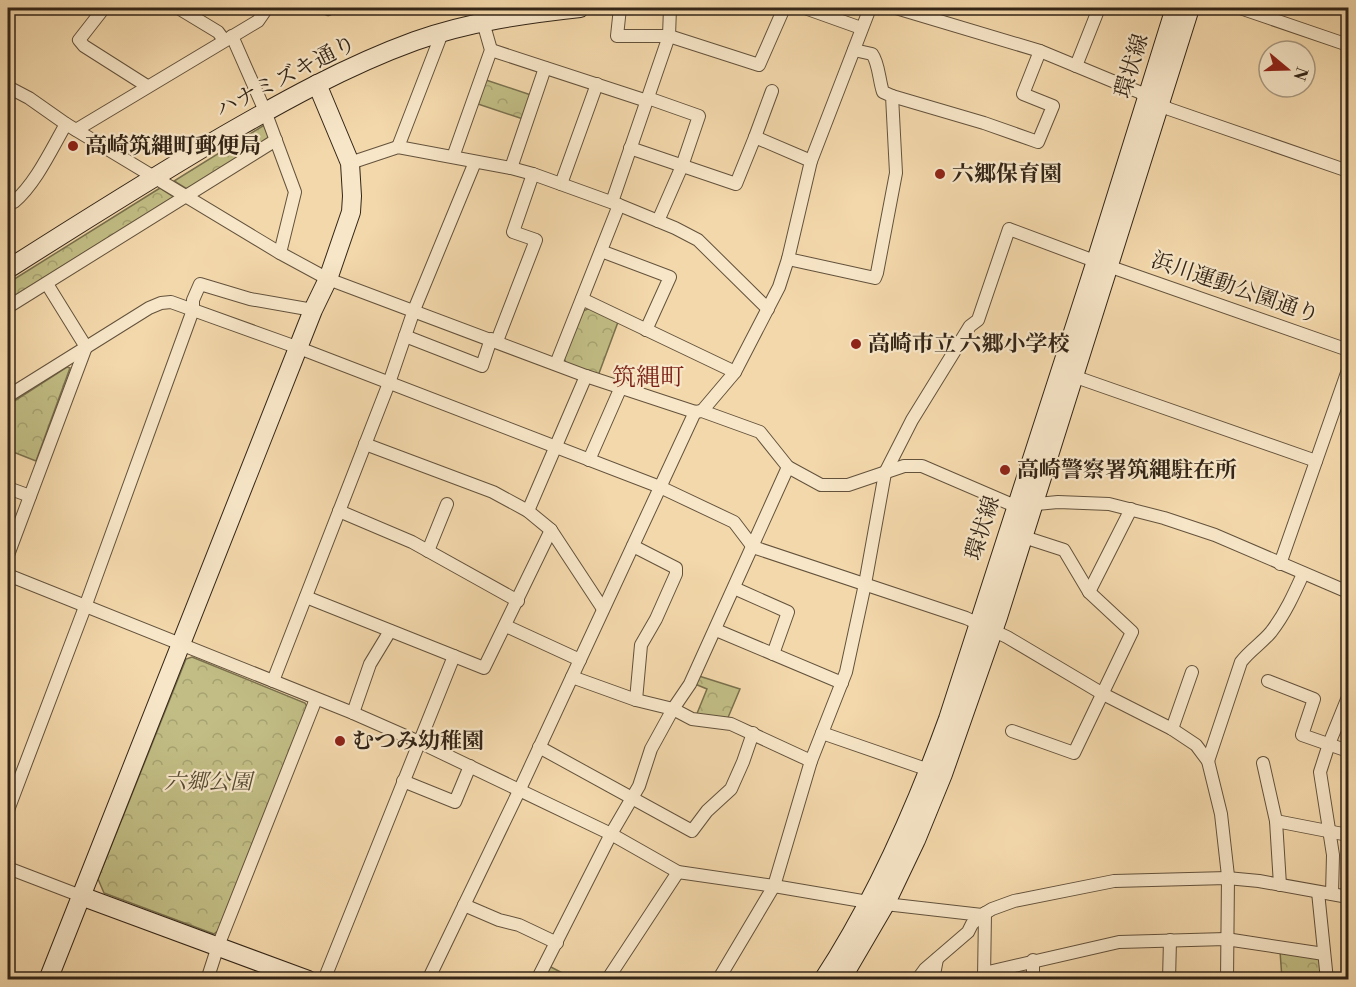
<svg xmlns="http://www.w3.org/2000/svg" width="1356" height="987" font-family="'Libre Bodoni','Noto Serif JP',serif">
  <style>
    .forest { fill: url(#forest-crowns); stroke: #7a714e; stroke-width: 1.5 }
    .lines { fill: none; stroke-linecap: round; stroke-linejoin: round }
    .street-casing { stroke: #63523c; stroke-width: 14 }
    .secondary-casing { stroke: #332517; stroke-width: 20 }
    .street { stroke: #f7e6c8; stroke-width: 12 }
    .secondary { stroke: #f7e6c8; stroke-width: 18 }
    .poi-dot { fill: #8f2418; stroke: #f7e6c8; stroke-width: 2 }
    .labels { text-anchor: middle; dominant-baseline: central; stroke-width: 4.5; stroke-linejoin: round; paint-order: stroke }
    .street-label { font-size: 22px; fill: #332517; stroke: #f7e6c8 }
    .poi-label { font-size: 22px; font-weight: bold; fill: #332517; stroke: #f7e6c8; text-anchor: start }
    .park-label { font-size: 22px; font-style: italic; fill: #564b32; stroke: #f7e6c8 }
    .neighbourhood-label { font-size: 24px; fill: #7a1f14; stroke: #f7e6c8 }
  </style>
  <defs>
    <pattern id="forest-crowns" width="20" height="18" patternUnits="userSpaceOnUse" patternTransform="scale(1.5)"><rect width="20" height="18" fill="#c1bd84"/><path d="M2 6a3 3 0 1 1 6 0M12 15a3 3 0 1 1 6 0" fill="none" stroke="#a6a271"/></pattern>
  </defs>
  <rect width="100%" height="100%" fill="#f3d8ab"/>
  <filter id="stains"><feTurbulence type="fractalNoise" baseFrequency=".00333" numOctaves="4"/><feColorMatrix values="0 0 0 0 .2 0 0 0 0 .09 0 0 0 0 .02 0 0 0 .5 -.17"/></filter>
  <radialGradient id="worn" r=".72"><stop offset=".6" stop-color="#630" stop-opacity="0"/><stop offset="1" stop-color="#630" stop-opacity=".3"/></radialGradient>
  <g class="forest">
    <path d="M486 80 531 95 523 119 478 104Z"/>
    <path d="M266 124 271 138 187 189 174 181Z"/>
    <path d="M160 188 174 197 8 302V283Z"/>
    <path d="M590 308 618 322 598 376 566 363 564 358 583 311Z"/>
    <path d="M67 367 70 368 36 461 8 450V405Z"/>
    <path d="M192 657 305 703 308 709 220 929 214 934 104 893 98 879 186 659Z"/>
    <path d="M699 676 740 689 727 720 696 716 707 689 695 684Z"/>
    <path d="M1280 951 1322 959 1324 979H1282Z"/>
    <path d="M549 966 574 979 541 980Z"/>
  </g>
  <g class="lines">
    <defs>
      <g id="street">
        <path d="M104 8 79 40 84 46 147 86"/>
        <path d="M326 8 328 9 329 8"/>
        <path d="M620 8 617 36H669L759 65 784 8"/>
        <path d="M805 8 861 28"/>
        <path d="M896 8 1040 51 1139 92 1169 109 1348 171"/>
        <path d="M1240 8 1348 45"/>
        <path d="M180 9 218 32 224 40"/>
        <path d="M232 36 265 111 295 192 280 253"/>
        <path d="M491 50 647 101"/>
        <path d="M1076 66 1099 8"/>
        <path d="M8 87 29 98 66 124 280 253 328 279 586 376 695 412 702 411 760 432 788 467 821 485H848L904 466H922L1015 506 1058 502 1109 504 1164 518 1215 535 1348 592"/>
        <path d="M892 96 984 123 1038 142 1053 106 1023 94 1040 51"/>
        <path d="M648 98 699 116 682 166 658 221"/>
        <path d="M76 130 258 21 267 8"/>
        <path d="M755 137 772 91"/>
        <path d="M398 147 442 33"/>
        <path d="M630 148 736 184 755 137 811 161"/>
        <path d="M453 157 491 50 479 8"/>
        <path d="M350 163 398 147 511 168 533 174 619 205 675 228 698 240 768 309"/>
        <path d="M511 168 545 68"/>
        <path d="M561 184 597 84"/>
        <path d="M8 201 14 202C36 183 51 150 66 124"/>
        <path d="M612 202 669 36 670 8"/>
        <path d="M601 251 670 277 646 330"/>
        <path d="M788 259 875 278 877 273 896 173 892 96 883 92C879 81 879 63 872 54L854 50"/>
        <path d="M582 299 735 372"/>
        <path d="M8 307 276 140"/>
        <path d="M405 336 482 366 491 339"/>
        <path d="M497 341 536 240 513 232 533 174"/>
        <path d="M556 364 619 205"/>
        <path d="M1073 376 1316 461"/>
        <path d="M8 396 149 308 161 303 171 302 299 348 660 487 734 522 753 547 966 618 1007 637 1103 694 1172 729 1196 745 1208 761 1221 814 1228 876 1227 980"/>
        <path d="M702 411 735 372 779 287 788 259 811 161 870 8"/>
        <path d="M365 444 493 492 528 511 551 530 603 609"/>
        <path d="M589 460 621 387"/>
        <path d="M8 488 30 496"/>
        <path d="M339 511 412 542 518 601"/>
        <path d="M528 511 586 376"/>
        <path d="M633 546 676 568V574L656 619 641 645 636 700"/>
        <path d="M428 551 447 504"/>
        <path d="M8 555 86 347 47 284"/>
        <path d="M1280 564 1348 370"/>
        <path d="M8 575 353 713 419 742 611 834 678 872 774 886 868 902 982 915"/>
        <path d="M734 588 788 612 773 654"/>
        <path d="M1089 592 1131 509"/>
        <path d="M306 597 484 668 551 530"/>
        <path d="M506 626 580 660"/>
        <path d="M716 630 842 683"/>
        <path d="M572 677 636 700 673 709 692 719 731 724 811 761"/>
        <path d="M273 681 389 383 414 310 475 162"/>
        <path d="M1268 681 1314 699 1302 735 1348 751"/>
        <path d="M353 713 370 664 390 631"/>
        <path d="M1172 729 1192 672"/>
        <path d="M1012 731 1074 753 1132 632 1089 592 1064 550 1030 539"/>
        <path d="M822 733 929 770"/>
        <path d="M539 747 692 831 707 811 731 789 743 762 753 733"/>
        <path d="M1208 761 1241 662C1250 650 1262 643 1271 632 1285 614 1294 594 1303 574"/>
        <path d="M1263 763 1276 821 1280 885"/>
        <path d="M403 781 455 802 470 766"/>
        <path d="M8 810 85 607 193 310V300L200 284 250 299 313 310"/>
        <path d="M1276 821 1348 835"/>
        <path d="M8 868 81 896"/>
        <path d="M1318 892 1327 980"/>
        <path d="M1332 894 1333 855 1320 772 1329 744 1348 697"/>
        <path d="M464 905 499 920 519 925 557 943"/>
        <path d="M984 973 1119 942 1226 939 1324 954"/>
        <path d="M984 978 985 913"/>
        <path d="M207 980 218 946 316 699"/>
        <path d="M324 980 454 656"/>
        <path d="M428 980 520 789 695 412"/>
        <path d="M537 980 611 834 639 786 651 749 673 709 690 684 788 467"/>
        <path d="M607 980 678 872"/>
        <path d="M718 980 774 886 811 761 846 672 865 584 885 473 912 420 970 326 978 320 1009 229 1108 266 1348 350"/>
        <path d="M917 980 925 969 968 932 972 924 982 915 992 909 1014 901 1114 881 1227 878 1259 881 1348 897"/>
        <path d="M933 980 937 959"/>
        <path d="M1033 980V960"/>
        <path d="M1169 980 1170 940"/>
      </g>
      <g id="secondary">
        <path d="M8 269C77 225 146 182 216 140 280 103 346 66 415 41 468 22 525 14 580 8"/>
        <path d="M81 896 308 980"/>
        <path d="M48 980 313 310 328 279 351 212 352 196 350 163 317 84"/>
        <path d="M823 980C876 899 915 810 948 719L1096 261 1175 8"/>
        <path d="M841 980 886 903 916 840 943 774 998 617 1190 8"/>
      </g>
    </defs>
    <use href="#street" class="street-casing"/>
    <use href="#secondary" class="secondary-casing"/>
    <use href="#street" class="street"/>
    <use href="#secondary" class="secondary"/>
  </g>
  <g class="poi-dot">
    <circle cx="73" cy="146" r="6"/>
    <circle cx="940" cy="174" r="6"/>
    <circle cx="856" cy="344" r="6"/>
    <circle cx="1005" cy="470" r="6"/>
    <circle cx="340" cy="741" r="6"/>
  </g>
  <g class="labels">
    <g class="street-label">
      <text transform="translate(1132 66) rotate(-73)">環状線</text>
      <text transform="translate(286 77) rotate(-27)">ハナミズキ通り</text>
      <text transform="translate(1235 288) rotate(19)">浜川運動公園通り</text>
      <text transform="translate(983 528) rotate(-72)">環状線</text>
    </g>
    <g class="poi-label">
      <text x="85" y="146">高崎筑縄町郵便局</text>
      <text x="952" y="174">六郷保育園</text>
      <text x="868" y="344">高崎市立 六郷小学校</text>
      <text x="1017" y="470">高崎警察署筑縄駐在所</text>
      <text x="352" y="741">むつみ幼稚園</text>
    </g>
    <g class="park-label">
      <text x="208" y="782">六郷公園</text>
    </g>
    <g class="neighbourhood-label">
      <text x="648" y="378">筑縄町</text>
    </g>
  </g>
  <rect width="1356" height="987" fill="none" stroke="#f3d8ab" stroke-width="30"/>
  <rect x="9" y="9" width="1338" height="969" fill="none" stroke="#332517" stroke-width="3"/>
  <rect x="15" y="15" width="1326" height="957" fill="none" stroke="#332517" stroke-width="1.5"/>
  <g transform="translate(1287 69) rotate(109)"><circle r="28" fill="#f7e6c8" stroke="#a99981" stroke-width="1.5"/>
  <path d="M0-4.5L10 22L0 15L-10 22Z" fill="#8f2418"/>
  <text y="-9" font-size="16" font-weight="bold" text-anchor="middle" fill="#332517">N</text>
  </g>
  <rect width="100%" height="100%" filter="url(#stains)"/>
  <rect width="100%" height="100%" fill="url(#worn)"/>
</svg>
